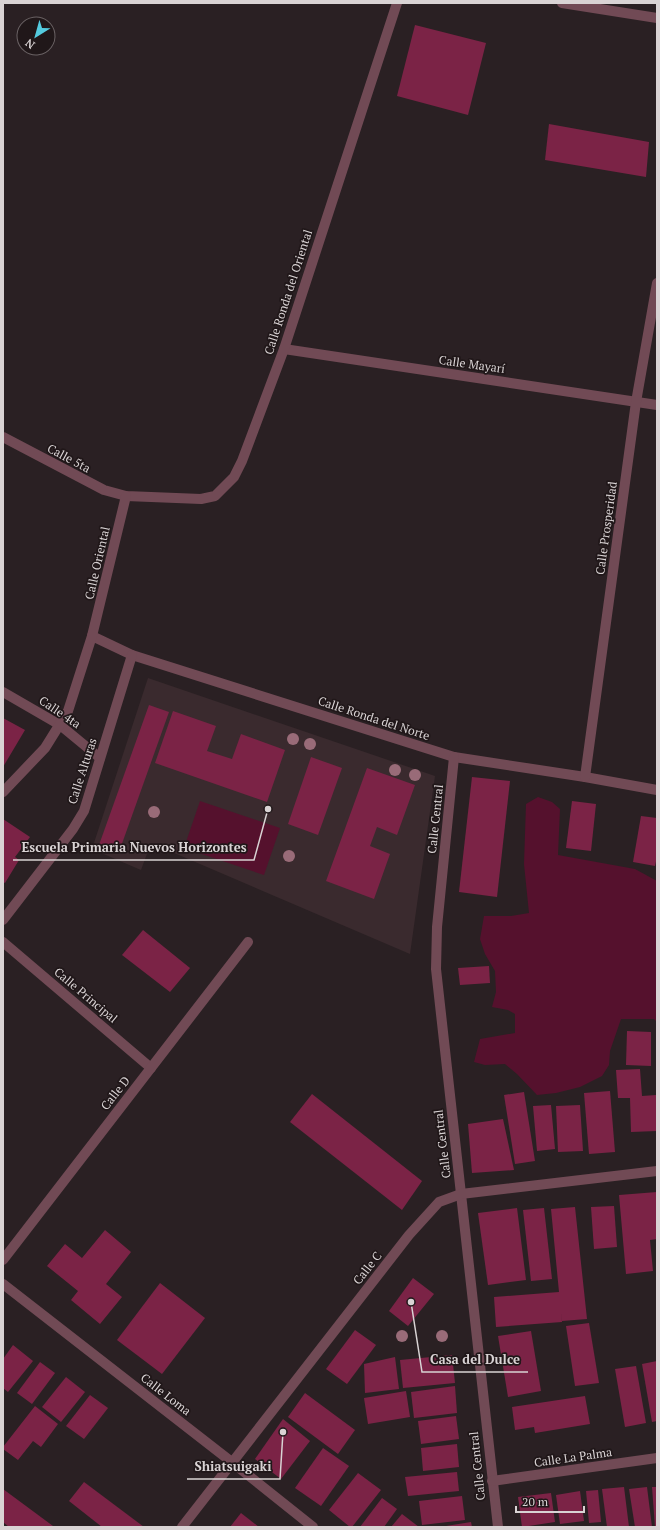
<svg xmlns="http://www.w3.org/2000/svg" width="660" height="1530" font-family="'PT Serif',serif">
  <style>
    .built { fill: #3a2a2e }
    .green { fill: #55112d }
    .building { fill: #7b2346 }
    .lines { fill: none; stroke-linecap: round; stroke-linejoin: round }
    .minor { stroke: #714a55; stroke-width: 10 }
    .tree { fill: #996b78 }
    .labels { text-anchor: middle; dominant-baseline: central; stroke-width: 3.5; stroke-linejoin: round; paint-order: stroke }
    .street-label { font-size: 12px; fill: #d9d3d4; stroke: #201719 }
    .leader { fill: none; stroke: #d9d3d4; stroke-width: 1.5 }
    .callout-dot { fill: #d9d3d4; stroke: #201719; stroke-width: 1.5 }
    .callout-label { font-size: 13px; text-anchor: middle; font-weight: bold; fill: #d9d3d4; stroke: #201719; stroke-width: 3.5; stroke-linejoin: round; paint-order: stroke }
  </style>
  <rect width="100%" height="100%" fill="#2a2023"/>
  <path class="built" d="M148 678 435 776 410 954 151 843 141 870 92 849Z"/>
  <g class="green">
    <path d="M538 797 552 802 560 809 558 855 635 869 657 881V1022L654 1019H621L610 1051 609 1065 602 1076 580 1087 556 1093 537 1095 517 1074 505 1064 485 1065 474 1062 480 1039 515 1033V1014L508 1010 492 1007 496 992 495 971 485 954 480 939 484 916H511L529 913 524 864 526 804Z"/>
    <path d="M200 801 280 828 264 875 184 848Z"/>
  </g>
  <g class="building">
    <path d="M415 25 486 43 468 115 397 96Z"/>
    <path d="M549 124 649 142 646 177 545 160Z"/>
    <path d="M149 705 169 712 119 852 99 845Z"/>
    <path d="M173 711 216 726 207 751 232 759 241 734 285 750 267 802 155 763Z"/>
    <path d="M3 718 25 730 3 767Z"/>
    <path d="M311 757 342 768 318 835 288 824Z"/>
    <path d="M367 768 415 785 397 835 377 827 370 846 390 854 374 899 326 881Z"/>
    <path d="M472 777 510 781 497 897 459 892Z"/>
    <path d="M572 801 596 804 591 851 566 848Z"/>
    <path d="M641 816 657 818V857L655 866 633 862Z"/>
    <path d="M3 819 30 837 15 857 19 860 5 883 3 882Z"/>
    <path d="M143 930 190 968 170 992 122 955Z"/>
    <path d="M489 966 490 983 460 985 458 968Z"/>
    <path d="M627 1031 651 1032V1066L626 1065Z"/>
    <path d="M640 1069 642 1096 656 1095 657 1131 631 1132 630 1098H618L616 1070Z"/>
    <path d="M610 1091 615 1152 589 1154 584 1093Z"/>
    <path d="M524 1092 535 1161 515 1164 504 1095Z"/>
    <path d="M312 1094 422 1181 402 1210 290 1122Z"/>
    <path d="M551 1105 555 1149 537 1151 533 1106Z"/>
    <path d="M580 1105 583 1151 558 1152 556 1106Z"/>
    <path d="M503 1119 514 1170 472 1173 468 1124Z"/>
    <path d="M657 1192V1239L650 1240 653 1271 626 1274 619 1195Z"/>
    <path d="M614 1206 617 1247 594 1249 591 1207Z"/>
    <path d="M575 1207 587 1319 562 1321 561 1312 562 1322 496 1327 494 1297 559 1292 551 1209Z"/>
    <path d="M517 1208 526 1280 488 1285 478 1213Z"/>
    <path d="M544 1208 552 1279 531 1281 523 1210Z"/>
    <path d="M105 1230 131 1252 106 1284 122 1297 100 1324 71 1300 78 1291 47 1266 65 1244 82 1258Z"/>
    <path d="M413 1278 434 1294 408 1326 389 1311Z"/>
    <path d="M160 1283 205 1318 162 1374 117 1340Z"/>
    <path d="M589 1323 599 1383 575 1386 566 1326Z"/>
    <path d="M355 1330 376 1345 347 1384 326 1369Z"/>
    <path d="M531 1331 541 1391 508 1397 498 1336Z"/>
    <path d="M13 1345 33 1361 8 1392 3 1388V1359Z"/>
    <path d="M452 1355 455 1383 403 1388 400 1360Z"/>
    <path d="M395 1357 399 1389 365 1393 364 1364Z"/>
    <path d="M657 1361V1421L652 1422 642 1364Z"/>
    <path d="M40 1362 55 1373 32 1404 17 1393Z"/>
    <path d="M636 1366 646 1423 625 1427 615 1369Z"/>
    <path d="M66 1377 85 1392 61 1422 42 1407Z"/>
    <path d="M455 1386 457 1413 414 1418 411 1392Z"/>
    <path d="M406 1391 410 1417 368 1424 364 1398Z"/>
    <path d="M305 1393 355 1430 338 1454 288 1417Z"/>
    <path d="M90 1395 108 1408 84 1439 66 1426Z"/>
    <path d="M585 1396 590 1424 535 1433 534 1427 515 1430 512 1407Z"/>
    <path d="M35 1406 58 1424 41 1447 33 1441 18 1460 3 1449V1447Z"/>
    <path d="M456 1416 459 1439 421 1444 418 1421Z"/>
    <path d="M283 1419 310 1441 281 1479 255 1459Z"/>
    <path d="M457 1444 459 1467 423 1471 421 1448Z"/>
    <path d="M323 1448 349 1466 321 1506 295 1488Z"/>
    <path d="M457 1472 459 1491 408 1496 405 1477Z"/>
    <path d="M358 1473 381 1490 352 1527H350L329 1510Z"/>
    <path d="M84 1482 144 1527H102L69 1501Z"/>
    <path d="M624 1487 629 1527H607L602 1489Z"/>
    <path d="M647 1487 652 1527H635L629 1489Z"/>
    <path d="M652 1487H657V1527H655Z"/>
    <path d="M3 1489 53 1526 52 1527H9L3 1522Z"/>
    <path d="M598 1490 601 1522 589 1523 586 1491Z"/>
    <path d="M580 1491 584 1521 560 1524 556 1495Z"/>
    <path d="M551 1493 555 1522 522 1527 518 1497Z"/>
    <path d="M462 1496 465 1520 422 1525 419 1501Z"/>
    <path d="M382 1498 397 1509 384 1527H360Z"/>
    <path d="M241 1513 259 1527H230Z"/>
    <path d="M402 1514 419 1527H391Z"/>
    <path d="M471 1522 472 1527H447L446 1526Z"/>
  </g>
  <g class="lines">
    <g class="minor">
      <path d="M562 3 657 18"/>
      <path d="M284 349 657 405"/>
      <path d="M3 437 104 490 126 496 201 499 215 496 234 477 242 461 284 349 397 3"/>
      <path d="M92 636 132 655 454 757 585 777 657 790"/>
      <path d="M3 692 60 725 100 758"/>
      <path d="M454 757 437 927 436 969 498 1527"/>
      <path d="M585 777 636 402 657 283"/>
      <path d="M3 792 45 748 68 711 92 636 126 496"/>
      <path d="M3 920 73 829 84 811 132 655"/>
      <path d="M3 942 151 1068"/>
      <path d="M3 1260 248 942"/>
      <path d="M3 1284 233 1463 313 1527"/>
      <path d="M492 1481 657 1458"/>
      <path d="M182 1527 409 1235 439 1202 461 1194 657 1171"/>
    </g>
  </g>
  <g class="tree">
    <circle cx="293" cy="739" r="6"/>
    <circle cx="310" cy="744" r="6"/>
    <circle cx="395" cy="770" r="6"/>
    <circle cx="415" cy="775" r="6"/>
    <circle cx="154" cy="812" r="6"/>
    <circle cx="289" cy="856" r="6"/>
    <circle cx="402" cy="1336" r="6"/>
    <circle cx="442" cy="1336" r="6"/>
  </g>
  <g class="labels">
    <g class="street-label">
      <text transform="translate(288 292) rotate(-72)">Calle Ronda del Oriental</text>
      <text transform="translate(472 364) rotate(8)">Calle Mayarí</text>
      <text transform="translate(69 458) rotate(28)">Calle 5ta</text>
      <text transform="translate(606 528) rotate(-82)">Calle Prosperidad</text>
      <text transform="translate(97 563) rotate(-77)">Calle Oriental</text>
      <text transform="translate(60 712) rotate(34)">Calle 4ta</text>
      <text transform="translate(374 718) rotate(18)">Calle Ronda del Norte</text>
      <text transform="translate(82 771) rotate(-72)">Calle Alturas</text>
      <text transform="translate(435 819) rotate(-84)">Calle Central</text>
      <text transform="translate(86 995) rotate(40)">Calle Principal</text>
      <text transform="translate(115 1093) rotate(-52)">Calle D</text>
      <text transform="translate(442 1144) rotate(-97)">Calle Central</text>
      <text transform="translate(367 1268) rotate(-52)">Calle C</text>
      <text transform="translate(166 1394) rotate(38)">Calle Loma</text>
      <text transform="translate(573 1457) rotate(-8)">Calle La Palma</text>
      <text transform="translate(477 1466) rotate(-96)">Calle Central</text>
    </g>
  </g>
  <path class="leader" d="M268 809L254 860H13M411 1302L422 1372H528M283 1432L280 1479H187"/>
  <g class="callout-dot">
    <circle cx="268" cy="809" r="4"/>
    <circle cx="411" cy="1302" r="4"/>
    <circle cx="283" cy="1432" r="4"/>
  </g>
  <g class="callout-label">
    <text x="134" y="852">Escuela Primaria Nuevos Horizontes</text>
    <text x="475" y="1364">Casa del Dulce</text>
    <text x="233" y="1471">Shiatsuigaki</text>
  </g>
  <rect width="660" height="1530" fill="none" stroke="#d9d3d4" stroke-width="8"/>
  <g transform="translate(36 36) rotate(217)"><circle r="19" fill="#201719" stroke="#6a6264"/>
  <path d="M0-3L7 15L0 10L-7 15Z" fill="#54cade"/>
  <text y="-6" font-size="11" font-weight="bold" text-anchor="middle" fill="#d9d3d4">N</text>
  </g>
  <path d="M516 1506v6h68v-6" fill="none" stroke="#d9d3d4" stroke-width="2"/>
  <text x="522" y="1506" font-size="12" fill="#d9d3d4" stroke="#201719" stroke-width="3" paint-order="stroke">20 m</text>
</svg>
